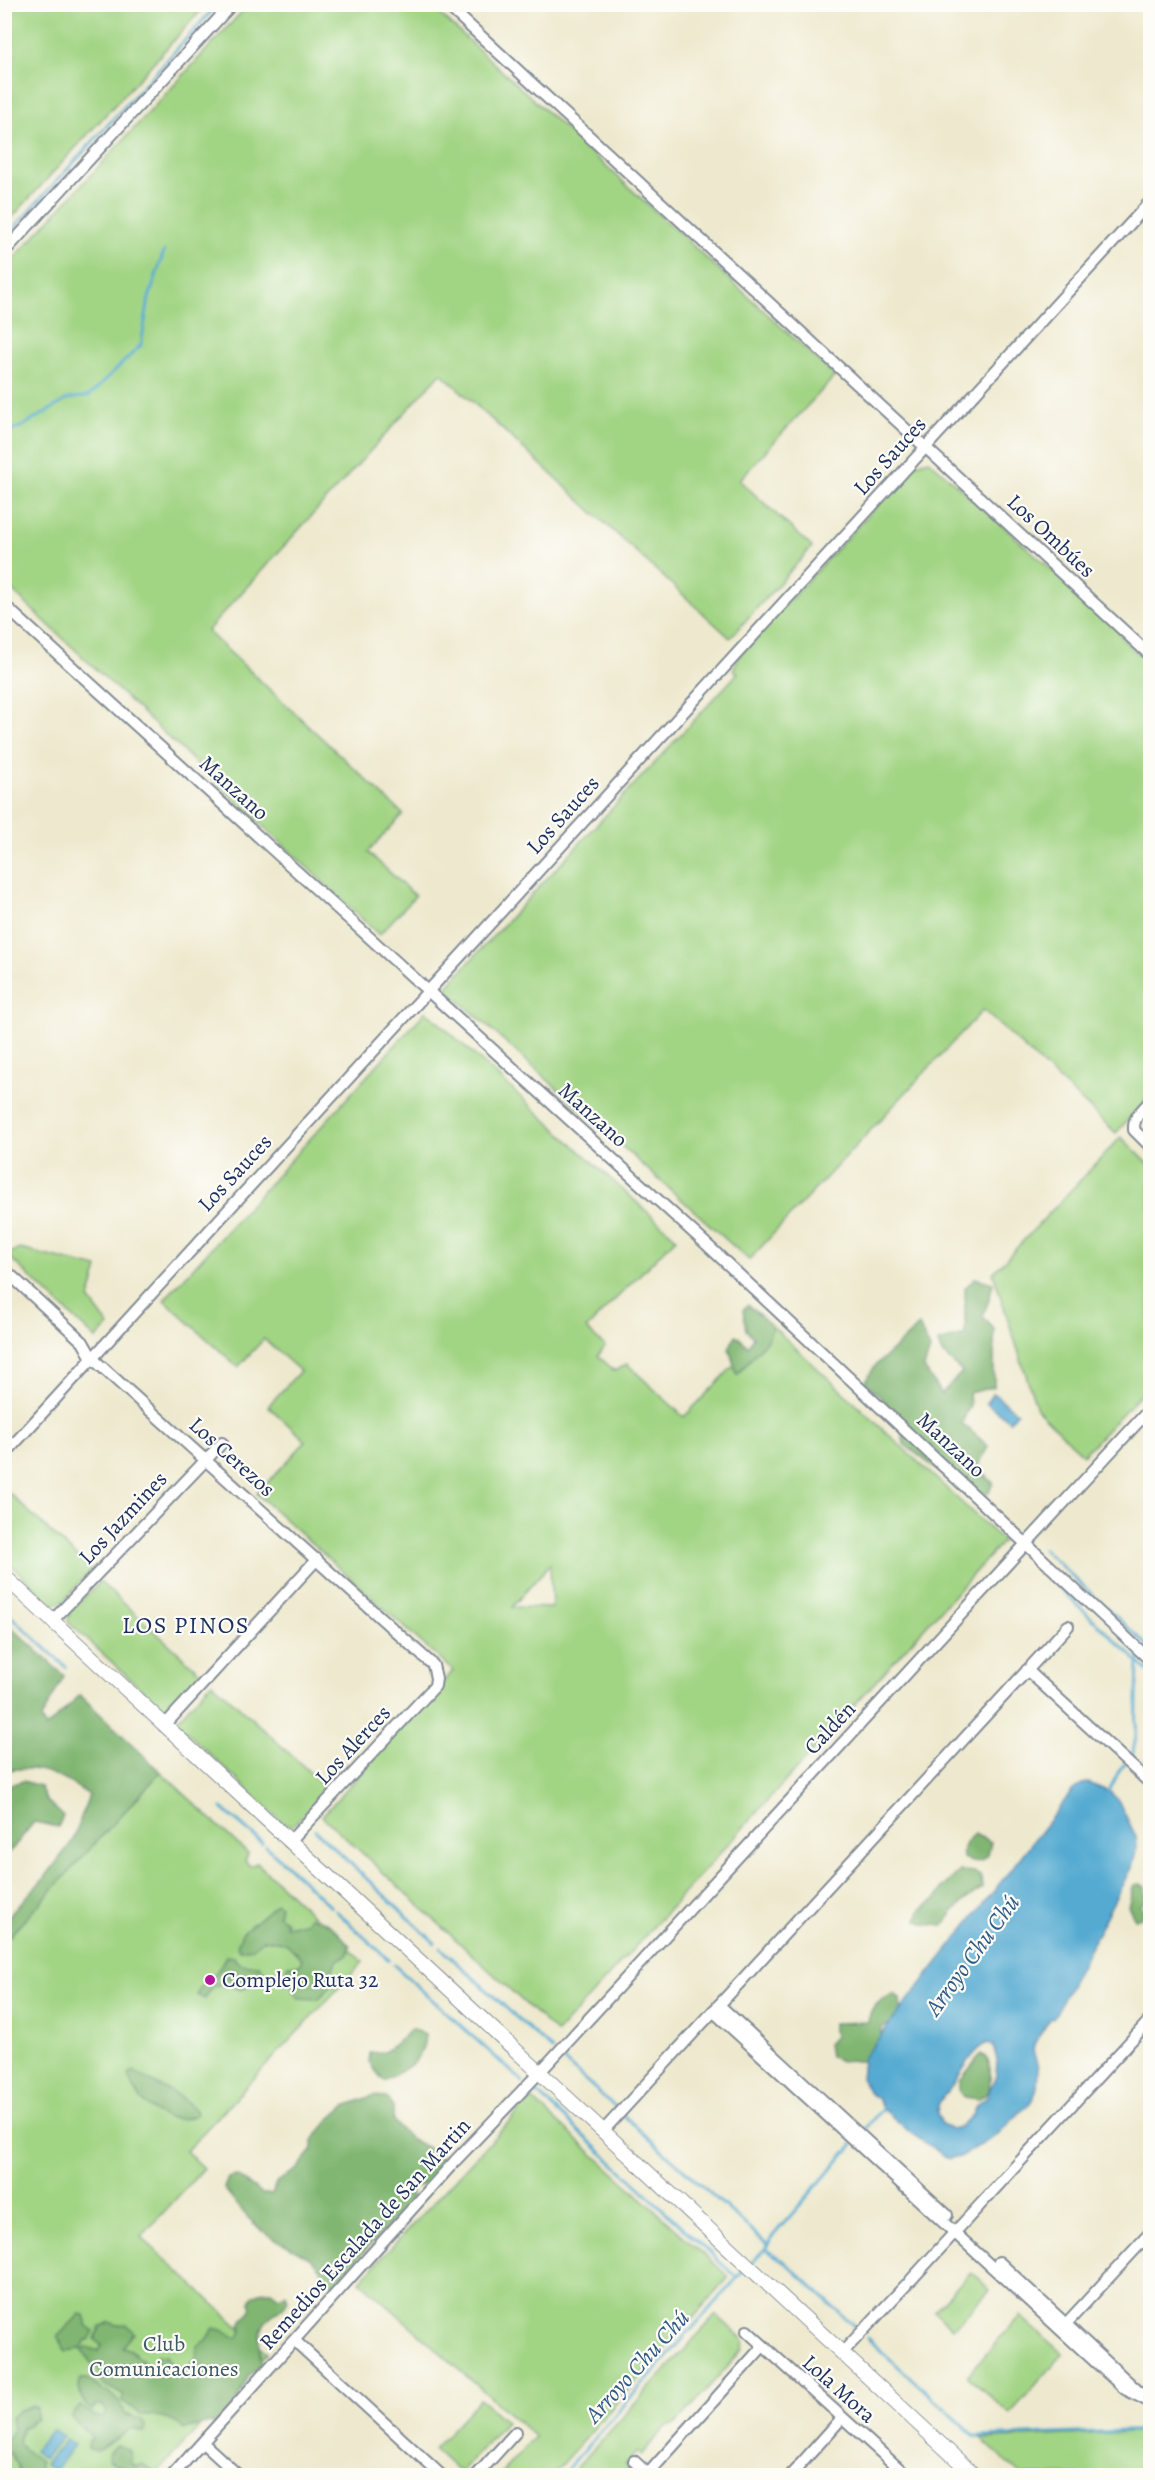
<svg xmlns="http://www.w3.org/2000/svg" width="1155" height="2480" font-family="Alegreya,serif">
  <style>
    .green { fill: #a1d483; stroke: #5e8270; stroke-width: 1.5; fill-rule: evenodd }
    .forest { fill: #80b671; stroke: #4e7268; stroke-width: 1.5 }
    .water { fill: #54aad1; stroke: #386c98; stroke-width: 1.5; fill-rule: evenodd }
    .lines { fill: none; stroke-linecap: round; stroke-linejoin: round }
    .stream { stroke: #54aad1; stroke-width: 3 }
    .minor-casing { stroke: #848c96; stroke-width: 14 }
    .major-casing { stroke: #848c96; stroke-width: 16 }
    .minor { stroke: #fff; stroke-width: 10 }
    .major { stroke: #fff; stroke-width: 14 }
    .poi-dot { fill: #b5179e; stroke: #fdfcf7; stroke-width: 2 }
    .labels { text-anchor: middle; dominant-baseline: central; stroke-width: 4.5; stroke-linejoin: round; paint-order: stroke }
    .street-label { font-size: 22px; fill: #1b2f5e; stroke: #fdfcf7 }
    .poi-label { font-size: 22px; fill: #1b2f5e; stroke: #fdfcf7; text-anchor: start }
    .park-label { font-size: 22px; fill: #3c5867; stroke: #fdfcf7 }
    .neighbourhood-label { font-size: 24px; letter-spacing: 1.5px; fill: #1b2f5e; stroke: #fdfcf7 }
    .water-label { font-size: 24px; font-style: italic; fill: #2f5a86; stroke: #fdfcf7 }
  </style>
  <rect width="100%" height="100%" fill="#fdfcf7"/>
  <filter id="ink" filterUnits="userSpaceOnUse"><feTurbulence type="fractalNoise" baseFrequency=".0167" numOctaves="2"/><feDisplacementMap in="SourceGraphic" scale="12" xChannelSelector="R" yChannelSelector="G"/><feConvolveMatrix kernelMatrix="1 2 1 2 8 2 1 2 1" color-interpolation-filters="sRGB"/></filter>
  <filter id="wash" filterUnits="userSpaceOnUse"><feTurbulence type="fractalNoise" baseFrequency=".008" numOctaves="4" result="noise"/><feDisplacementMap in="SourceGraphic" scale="24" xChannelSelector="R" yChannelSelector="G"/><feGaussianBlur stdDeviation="1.35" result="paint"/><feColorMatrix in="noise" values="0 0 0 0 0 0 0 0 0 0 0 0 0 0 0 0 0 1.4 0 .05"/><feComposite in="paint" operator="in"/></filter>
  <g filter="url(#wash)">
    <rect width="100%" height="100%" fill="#eee9ce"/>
    <g class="green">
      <path d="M5 4 206 5 5 225 4 5Z"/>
      <path d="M248 5H430L835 376 739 480 812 547 730 638 441 373 207 631 403 814 368 852 415 896 379 935 5 584V268Z"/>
      <path d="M929 460 1115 626C1124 643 1134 651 1150 662V1096L1116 1133 983 1010 749 1260 445 988 738 673 733 670 740 654 915 464Z"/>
      <path d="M426 1011 676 1238 586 1329 605 1346 598 1356 615 1371 627 1364 684 1417 772 1326 1003 1541 557 2033 322 1816 453 1671 257 1494 306 1441 268 1406 300 1371 264 1339 238 1367 164 1300ZM550 1564 552 1608 512 1607Z"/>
      <path d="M1121 1137 1150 1165V1384L1083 1455 1037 1409 993 1273Z"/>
      <path d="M20 1249 98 1268 89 1299 109 1326 96 1339 6 1254Z"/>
      <path d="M5 1489 91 1570 63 1602 53 1605 5 1559Z"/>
      <path d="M100 1582 203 1675 171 1710 163 1709 68 1622 69 1612Z"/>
      <path d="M212 1682 329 1790 292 1826 285 1825 179 1725 178 1719Z"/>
      <path d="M161 1772 248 1854 245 1861 250 1866 257 1863 363 1962 186 2151 204 2168 141 2237 267 2353 155 2475H5L4 1941Z"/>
      <path d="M531 2098 729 2277 552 2475H499L535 2437 360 2281Z"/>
      <path d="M971 2272 990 2290 953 2328 934 2311Z"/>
      <path d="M716 2315 744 2340 743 2349 676 2424 667 2425 641 2455 637 2452 625 2465 629 2468 621 2475 569 2476Z"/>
      <path d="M1020 2316 1063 2354 1010 2414 967 2376Z"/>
      <path d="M480 2399 506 2422 460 2473 434 2449Z"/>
      <path d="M1150 2431V2476L1021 2475 981 2439Z"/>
    </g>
    <g class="forest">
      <path d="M975 1278 993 1283 988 1303 982 1316 994 1329V1387L969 1393 970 1405 962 1423 988 1446 976 1471 985 1475 993 1483 988 1494 962 1489 904 1444 899 1416 865 1382 875 1366 919 1326 930 1349 924 1368 941 1394 962 1372 941 1352 938 1342 965 1335V1288Z"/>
      <path d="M748 1305 772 1326 769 1338 737 1375 729 1348 736 1335 748 1346 753 1337 746 1330 743 1310Z"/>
      <path d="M5 1621 64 1676 41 1719 46 1728 80 1695 161 1772 5 1941V1920L47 1875 73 1840 89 1795C61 1776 39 1763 5 1771Z"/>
      <path d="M23 1781 40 1786 46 1800 63 1816 58 1827 34 1822 5 1858V1786Z"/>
      <path d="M974 1834 991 1842 988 1855 981 1861 972 1862 963 1858C961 1846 965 1842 974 1834Z"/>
      <path d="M960 1871 974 1872 981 1877 982 1888C965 1899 954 1909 943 1926L925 1924 917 1920 920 1910 935 1900 942 1888Z"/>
      <path d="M1140 1884 1145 1887 1146 1901 1141 1905 1144 1912 1141 1917 1135 1919 1128 1906 1134 1885Z"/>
      <path d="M277 1903 280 1906 278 1915 286 1921 285 1926 304 1923 309 1917C328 1920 338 1931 350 1946L348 1954 338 1960 331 1971 333 1985 318 1999 299 1998 293 1991 294 1981 285 1972 288 1965H299L302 1959 287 1944 279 1941 263 1940 253 1948 240 1950 237 1946 242 1933Z"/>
      <path d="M226 1956 234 1957C239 1967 249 1964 259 1965L264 1972 262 1977H253L250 1984 241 1990 233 1987 231 1977 212 1988 205 1999 197 1995C200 1984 204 1984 212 1977 218 1972 222 1962 226 1956Z"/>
      <path d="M893 1994 900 1998 901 2013 897 2022 882 2027 880 2040 868 2061H841L830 2057 828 2044 836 2036 833 2031V2023L868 2022C871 2006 879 2001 893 1994Z"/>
      <path d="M412 2029 425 2035C423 2064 406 2068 384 2081L369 2063 370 2053 385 2052Z"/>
      <path d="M981 2054C995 2062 989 2078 989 2091L978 2099 965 2097 959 2092V2082Z"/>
      <path d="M134 2071C150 2084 188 2094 197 2114 165 2130 137 2103 129 2074Z"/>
      <path d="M375 2095 388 2099 393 2108V2121L409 2138 439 2154 446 2164 427 2184 412 2187 410 2204 345 2272 335 2287C325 2280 323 2269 315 2262 300 2250 281 2244 266 2233 249 2222 237 2204 224 2188L228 2178 237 2176 262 2194H272L276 2183 297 2169 312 2151V2141L331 2118 345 2106Z"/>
      <path d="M264 2291H271L279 2297 286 2294 288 2300C283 2310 279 2310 271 2316 256 2328 259 2350 262 2366L248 2376 236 2403 218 2426 210 2423 184 2429C170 2417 158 2415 141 2415L123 2401V2395L101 2383 99 2368 92 2364 82 2351 87 2347 98 2351 101 2345 95 2339 100 2327 110 2322 116 2325 126 2324 134 2333 123 2347 131 2350 151 2369 156 2363 157 2355 166 2356 175 2371 181 2373 196 2359 197 2346 206 2340 214 2328 226 2331 237 2339 241 2332V2323L252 2308 250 2302 253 2296Z"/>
      <path d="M80 2314 84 2315 87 2325 94 2331 89 2340H86L81 2349 66 2351 57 2337Z"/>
      <path d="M81 2379H87L104 2391H107L121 2404 125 2414 142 2420 145 2425 144 2432 131 2429 100 2449 96 2451 88 2448 89 2440H92V2437L71 2417 80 2406 95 2416 104 2418 107 2410 102 2404 96 2405 92 2410 88 2408C82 2401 76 2388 81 2379Z"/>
      <path d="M33 2406 37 2408V2419L22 2428 19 2443C23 2450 34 2456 40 2461V2468L47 2475H18V2466L10 2453 5 2452V2442L13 2430 11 2418C17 2409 24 2409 33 2406Z"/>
      <path d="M117 2445 129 2450 132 2457 130 2462 135 2467 142 2464 157 2473V2475H122V2467L108 2460V2454Z"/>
    </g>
    <g class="water">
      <path d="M993 1393 1017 1412 1010 1421 986 1403Z"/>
      <path d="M1088 1783 1110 1792 1118 1800 1136 1837 1137 1847 1133 1864 1054 2017 1050 2019 1034 2044 1033 2051 1038 2067 1037 2087 1033 2100 996 2136 960 2157 949 2159 912 2134 882 2108 879 2100 869 2093 861 2078 863 2058 1073 1790 1082 1784ZM987 2043 993 2045 997 2060 996 2075 987 2096 975 2107 973 2114 960 2127 952 2129 942 2124C941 2121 937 2115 937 2111 938 2099 946 2095 951 2087 963 2072 969 2054 987 2043Z"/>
      <path d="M53 2429 63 2436 44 2459 34 2451Z"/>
      <path d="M66 2439 74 2445 54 2471 45 2464Z"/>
    </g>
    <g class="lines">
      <g class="stream">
        <path d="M4 239 218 4"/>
        <path d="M4 433 23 426 68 399 89 396 141 345 149 298 164 251"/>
        <path d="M1043 1549 1150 1648"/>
        <path d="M1031 1561 1150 1673"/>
        <path d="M4 1610 66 1667"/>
        <path d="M1129 1759 1132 1757 1136 1737 1138 1662 1150 1646"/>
        <path d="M1107 1795 1120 1769 1125 1764"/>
        <path d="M222 1808 262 1843"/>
        <path d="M315 1830 435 1943"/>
        <path d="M266 1846 331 1907"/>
        <path d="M336 1911 389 1960"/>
        <path d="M441 1948 552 2050"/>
        <path d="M394 1965 523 2082"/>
        <path d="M563 2060 616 2108"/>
        <path d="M533 2092 541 2096 737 2278"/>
        <path d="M624 2116 768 2245"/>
        <path d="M863 2132 883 2107"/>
        <path d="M765 2249 784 2261 854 2326"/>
        <path d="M750 2264 765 2249 772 2237 853 2144"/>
        <path d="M867 2338 976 2437 1150 2430"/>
        <path d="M561 2476 745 2269"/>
      </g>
    </g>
  </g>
  <g filter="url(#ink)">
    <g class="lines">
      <defs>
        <g id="minor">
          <path d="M446 4 1150 655"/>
          <path d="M4 252 232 4"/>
          <path d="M4 605 704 1242 1150 1660"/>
          <path d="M1150 1101C1142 1111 1133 1116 1134 1130L1150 1146"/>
          <path d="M4 1269 83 1342 92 1358 433 1665 436 1678 435 1686 289 1842"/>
          <path d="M4 1455 1150 202"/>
          <path d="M53 1620 222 1443"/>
          <path d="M1027 1670 1150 1783"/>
          <path d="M164 1726 317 1559"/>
          <path d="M719 2005 947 2215"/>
          <path d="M713 2011 1125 2389 1150 2402"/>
          <path d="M603 2131 1068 1626"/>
          <path d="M999 2262 1141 2394"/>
          <path d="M911 2280 1150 2020"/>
          <path d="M1063 2327 1150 2233"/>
          <path d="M747 2331 906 2475"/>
          <path d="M295 2341 442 2476"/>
          <path d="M842 2353 906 2285"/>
          <path d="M203 2443 239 2476"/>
          <path d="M634 2461 650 2476"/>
          <path d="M172 2476 455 2161 539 2073 1150 1409"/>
          <path d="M476 2476 516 2432"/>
          <path d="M646 2476 763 2346"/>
          <path d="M790 2476 842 2418"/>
        </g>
        <path id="major" d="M4 1576 975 2476"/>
      </defs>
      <use href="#minor" class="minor-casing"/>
      <use href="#major" class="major-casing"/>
      <use href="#minor" class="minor"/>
      <use href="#major" class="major"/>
    </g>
  </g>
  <circle class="poi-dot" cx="210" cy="1980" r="6"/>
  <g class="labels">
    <g class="street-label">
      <text transform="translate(890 456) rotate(-48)">Los Sauces</text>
      <text transform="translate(1051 536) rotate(43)">Los Ombúes</text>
      <text transform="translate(234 788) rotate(42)">Manzano</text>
      <text transform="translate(563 815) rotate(-48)">Los Sauces</text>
      <text transform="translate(593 1115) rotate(42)">Manzano</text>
      <text transform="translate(235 1173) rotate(-47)">Los Sauces</text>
      <text transform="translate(951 1445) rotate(43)">Manzano</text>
      <text transform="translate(232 1457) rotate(42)">Los Cerezos</text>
      <text transform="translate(123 1518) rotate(-47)">Los Jazmines</text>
      <text transform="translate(830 1728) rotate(-47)">Caldén</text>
      <text transform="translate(353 1745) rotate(-47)">Los Alerces</text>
      <text transform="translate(365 2234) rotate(-48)">Remedios Escalada de San Martin</text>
      <text transform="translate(839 2389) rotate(42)">Lola Mora</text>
    </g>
    <g class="poi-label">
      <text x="222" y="1980">Complejo Ruta 32</text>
    </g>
    <g class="park-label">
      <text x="164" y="2344">Club<tspan x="164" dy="25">Comunicaciones</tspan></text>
    </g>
    <g class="neighbourhood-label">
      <text x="186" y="1625">LOS PINOS</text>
    </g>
    <g class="water-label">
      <text transform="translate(972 1955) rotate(-54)">Arroyo Chu Chú</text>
      <text transform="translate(637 2366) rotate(-48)">Arroyo Chu Chú</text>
    </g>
  </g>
  <rect width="1155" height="2480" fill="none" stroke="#fdfcf7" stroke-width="24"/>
</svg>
